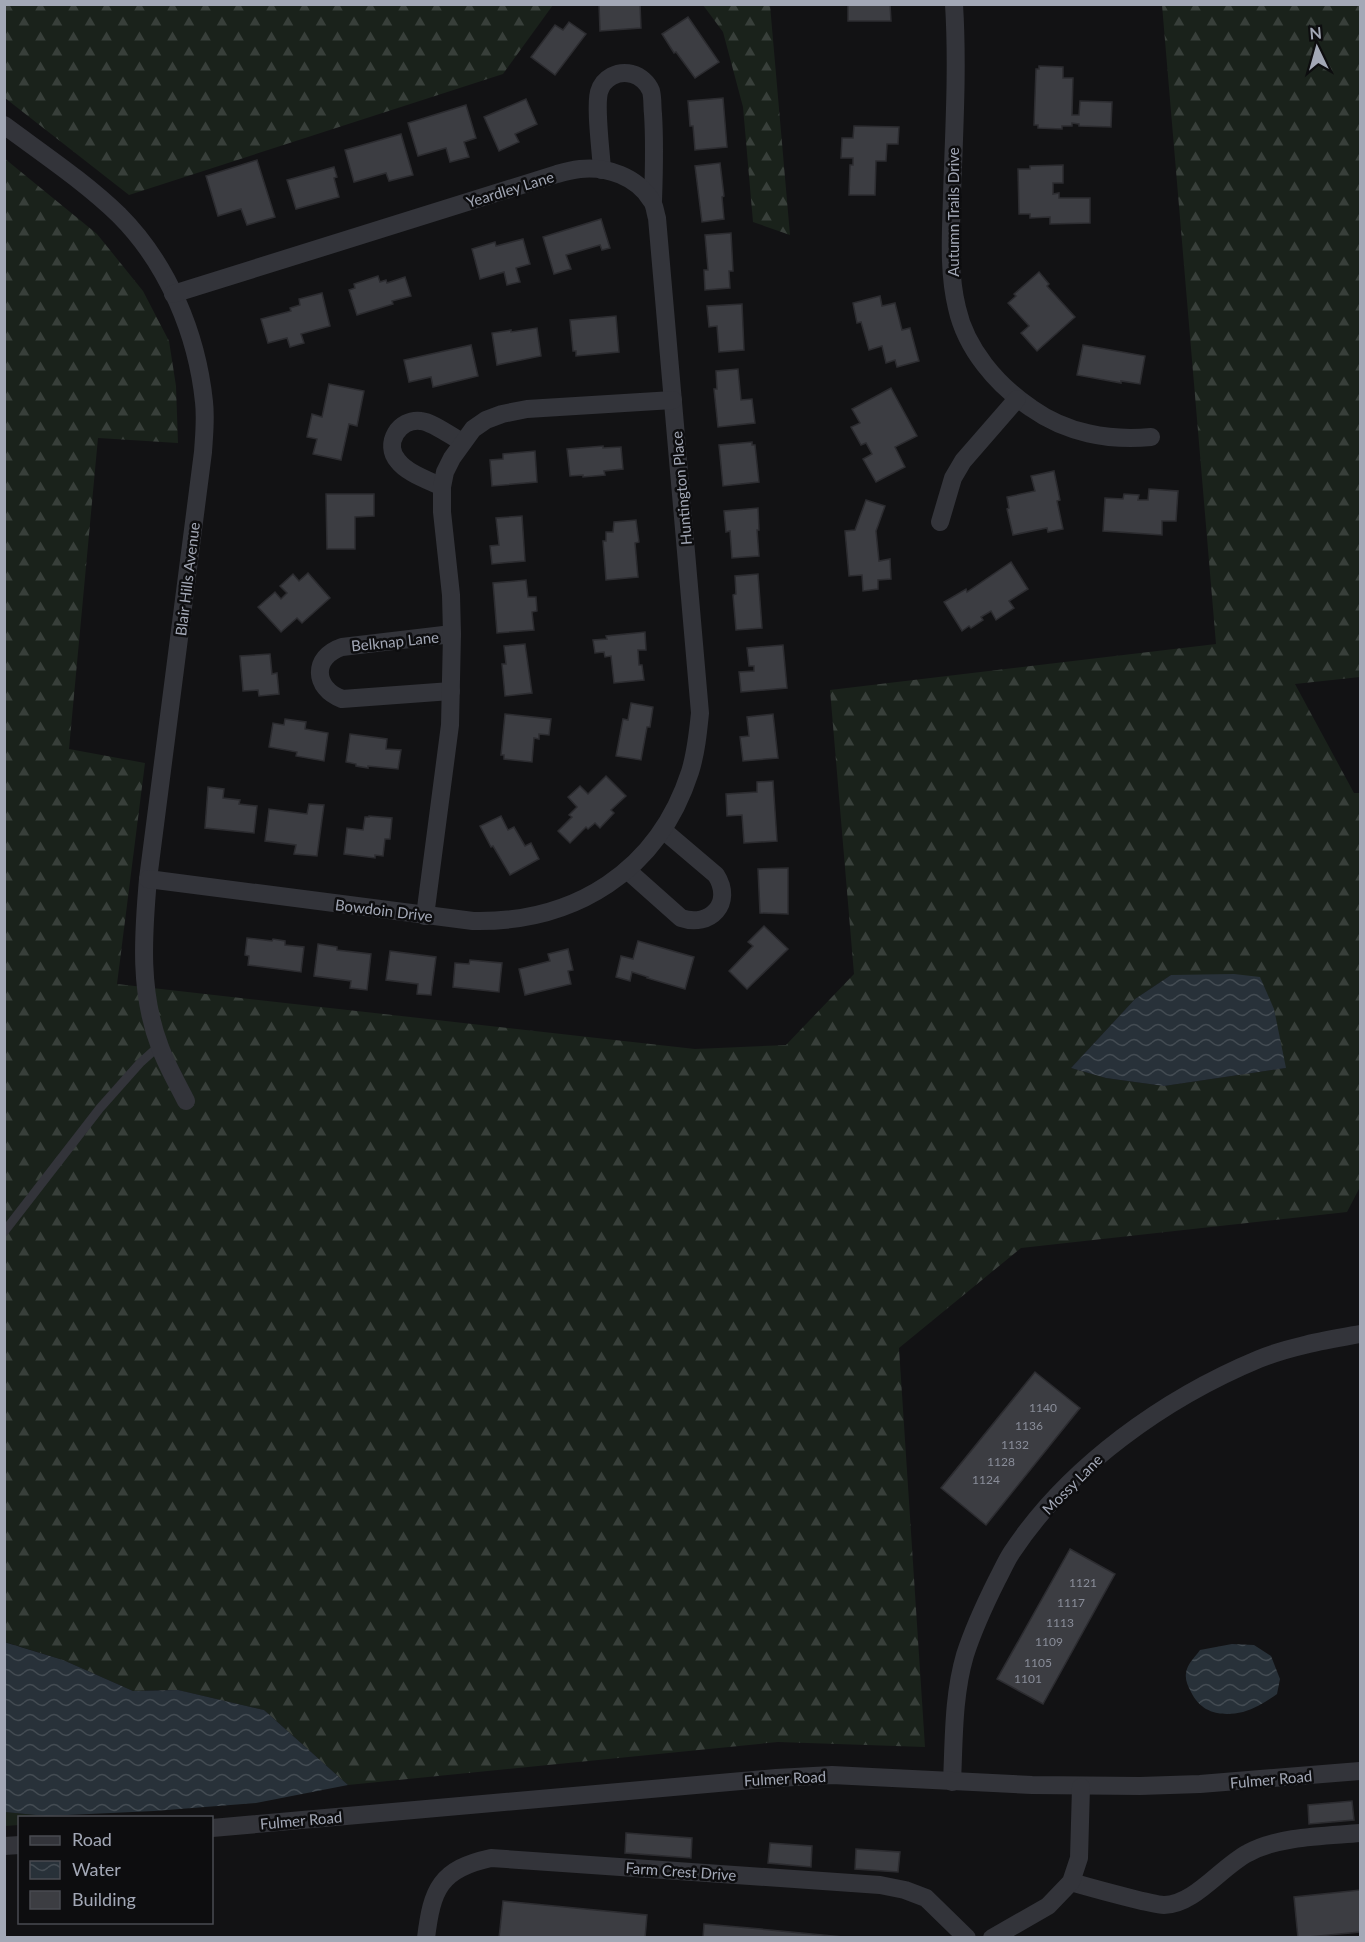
<svg xmlns="http://www.w3.org/2000/svg" width="1365" height="1942" font-family="Lato,sans-serif">
  <style>
    .forest { fill: url(#forest-firs); fill-rule: evenodd }
    .water { fill: url(#water-waves) }
    .building { fill: #3c3d42; stroke: #2c2c30; stroke-width: 1.5 }
    .lines { fill: none; stroke-linecap: round; stroke-linejoin: round }
    .lane { stroke: #33343a; stroke-width: 9 }
    .street { stroke: #33343a; stroke-width: 18 }
    .labels { text-anchor: middle; dominant-baseline: central; stroke-width: 5; stroke-linejoin: round; paint-order: stroke }
    .number-label { font-size: 12px; fill: #898d99 }
    .street-label { font-size: 15px; fill: #a3a8b6; stroke: #0d0d0f }
  </style>
  <defs>
    <pattern id="forest-firs" width="22" height="20" patternUnits="userSpaceOnUse" patternTransform="scale(1.5)"><rect width="22" height="20" fill="#1a221b"/><path d="M5 1l3.5 6h-7zM16 11l3.5 6h-7z" fill="#383f3a"/></pattern>
    <pattern id="water-waves" width="16" height="10" patternUnits="userSpaceOnUse" patternTransform="scale(1.5)"><rect width="16" height="10" fill="#283139"/><path d="M0 5q4-4 8 0t8 0" fill="none" stroke="#444c53"/></pattern>
  </defs>
  <rect width="100%" height="100%" fill="#121214"/>
  <g class="forest">
    <path d="M4 5 5 4 553 5 503 74 129 195 5 98Z"/>
    <path d="M703 5H770L790 235 753 222 743 107 723 32Z"/>
    <path d="M1162 5H1360V677L1295 684 1354 793H1360V1187L1347 1212 1021 1248 899 1348 925 1747 778 1742 348 1785 264 1710 178 1690 133 1691 63 1660 5 1642 4 158 97 234 143 291 169 341 176 386 178 443 98 438 69 749 145 763 117 984 695 1049 786 1045 854 974 830 690 1216 644ZM1171 975 1286 1068 1164 1086 1106 1078 1071 1068 1135 999Z"/>
    <path d="M5 1812 46 1816 45 1817 20 1818 19 1825 5 1826Z"/>
  </g>
  <g class="water">
    <path d="M1234 974 1260 977 1274 1009 1286 1068 1164 1086 1106 1078 1071 1068 1135 999 1171 975Z"/>
    <path d="M4 1642 63 1660 133 1691 178 1690 264 1710 348 1785 256 1803 154 1811 46 1816 5 1812Z"/>
    <path d="M1232 1644 1254 1645 1271 1656 1280 1679 1277 1694C1267 1701 1256 1708 1243 1712 1221 1717 1201 1713 1191 1692 1187 1684 1184 1678 1187 1669 1189 1662 1196 1656 1200 1650Z"/>
  </g>
  <g class="building">
    <path d="M599 4H640L641 28 600 31Z"/>
    <path d="M848 4H890L891 21H848Z"/>
    <path d="M688 17 719 62 695 78 676 52 674 53 662 34Z"/>
    <path d="M569 22 586 34 555 75 531 57 555 25 563 30Z"/>
    <path d="M1039 66 1063 67V78H1073L1072 115H1079L1080 101 1112 102 1111 127 1079 126V124L1072 123V126H1062V129L1038 128V125H1034L1036 69H1039Z"/>
    <path d="M723 98 727 147 695 150 693 126H690L688 101Z"/>
    <path d="M526 99 537 124 515 134 519 142 499 151 484 117Z"/>
    <path d="M466 105 476 138 464 142 469 157 450 162 446 148 418 156 408 123Z"/>
    <path d="M854 126 899 127 898 144H887L886 161H876L875 195H849L850 165H853V158H841L842 138H853Z"/>
    <path d="M401 134 413 175 389 181 386 173 354 182 345 150Z"/>
    <path d="M257 160 275 217 247 225 241 209 218 216 206 176Z"/>
    <path d="M720 163 724 196 722 197 724 219 702 222 695 166Z"/>
    <path d="M1063 165V183H1053V194L1059 193V198H1090V223L1050 224V217L1030 218V214H1019L1018 169H1030V166Z"/>
    <path d="M334 167 337 177 334 178 339 197 296 209 287 180Z"/>
    <path d="M601 219 610 248 602 250 600 245 566 255 571 269 554 274 543 237Z"/>
    <path d="M731 233 733 271H729L730 288 705 290 704 270H708L705 235Z"/>
    <path d="M523 239 530 264 516 268 520 282 507 285 504 272 480 279 472 249 495 242 496 246Z"/>
    <path d="M1039 272 1049 284 1047 286 1075 317 1037 351 1021 333 1029 326 1008 303 1016 296 1014 294Z"/>
    <path d="M378 276 380 282 386 280 387 283 405 277 411 296 392 301 393 304 357 315 349 290 355 288 354 284Z"/>
    <path d="M322 293 330 326 301 334 304 343 290 347 287 338 268 343 261 319 291 311 290 308 300 305 299 299Z"/>
    <path d="M880 296 882 306 895 303 902 330 910 328 919 361 897 367 895 360 886 363 882 346 869 350 861 322 857 323 853 303Z"/>
    <path d="M742 304 744 350 719 352 717 326 709 327 707 306Z"/>
    <path d="M616 316 619 352 576 356V351H573L570 320Z"/>
    <path d="M537 328 541 356 497 365 492 333 511 330V332Z"/>
    <path d="M471 345 478 376 433 387 431 377 409 382 404 360Z"/>
    <path d="M1083 345 1145 356 1140 384 1121 381V383L1077 375Z"/>
    <path d="M738 369 741 400 752 399 755 423 718 427 714 389H717L716 371Z"/>
    <path d="M329 384 364 391 357 426 349 424 341 460 313 454 317 439 307 437 312 414 322 417Z"/>
    <path d="M891 388 917 436 895 447 905 467 876 482 863 459 872 454 866 443 861 445 851 427 860 423 852 409Z"/>
    <path d="M752 442V445H755L759 482 723 486 719 445Z"/>
    <path d="M603 446V448L621 447 623 469 604 471 605 475 583 477V475L570 476 567 449Z"/>
    <path d="M535 451 537 482 492 486 490 460 503 459V454Z"/>
    <path d="M1054 471 1060 500 1057 501 1063 529 1048 532 1047 528 1013 535 1007 509 1009 508 1007 497 1035 491 1031 476Z"/>
    <path d="M1149 489 1178 491 1176 521H1162V535L1103 531 1105 498 1123 499 1124 494 1139 495 1138 500H1148Z"/>
    <path d="M326 494H374V516L355 517V549H327Z"/>
    <path d="M866 500 885 506 876 531 879 561 890 559 891 579 878 580V589L863 591 862 575 849 576 845 531 855 530Z"/>
    <path d="M758 508 759 530H757L759 556 732 558 730 531 726 532 724 511Z"/>
    <path d="M522 516 525 561 492 564 490 546 499 545 496 518Z"/>
    <path d="M636 520 639 542 635 543 638 577 606 580 603 541H606V532H613L614 522Z"/>
    <path d="M1011 562 1028 589 1009 601 1014 608 996 620 991 611 981 617 983 620 971 628 969 626 962 631 944 602 966 589 967 592Z"/>
    <path d="M308 573 330 598 302 623 297 618 281 632 258 607 275 592 281 599 287 593 280 586 293 574 299 581Z"/>
    <path d="M758 574 762 628 736 630 733 595 736 594 735 576Z"/>
    <path d="M526 580 528 597H536L537 611 532 612 534 630 497 633 493 583Z"/>
    <path d="M645 632 646 650H638L639 665H642L644 680 614 683 611 656 605 657 604 652 595 653 593 640 607 639 606 636Z"/>
    <path d="M525 644 532 693 505 696 502 664H506L504 646Z"/>
    <path d="M783 645 787 688 741 692 739 672 754 671V666H749L747 648Z"/>
    <path d="M270 654 272 674 277 673 279 694 259 696 258 690 243 691 240 656Z"/>
    <path d="M631 703 653 707 650 727H647L641 760 616 756 623 719 628 720Z"/>
    <path d="M505 714 551 719 549 735 539 734V739L534 738 532 762 504 759V755H501Z"/>
    <path d="M773 714 778 758 743 761 740 737 749 736 747 717Z"/>
    <path d="M285 719 306 722 305 729 328 733 324 761 296 756 297 752 269 747 273 723 284 725Z"/>
    <path d="M350 734 387 739 386 749 401 750 398 769 368 766V768L356 766V764L346 762Z"/>
    <path d="M606 776 626 796 611 810 614 813 600 828 595 823 588 829 586 827 570 843 558 831 572 817 569 815 577 807 568 797 580 786 588 794Z"/>
    <path d="M773 781 777 841 744 843 742 815 727 816 726 794 757 792V782Z"/>
    <path d="M208 787 224 789 223 798 240 800 239 804 257 806 254 833 205 828Z"/>
    <path d="M309 804 324 805 317 856 294 854 296 845 265 841 269 809 307 814Z"/>
    <path d="M369 816 392 818 390 839H385L383 856 375 855V858L344 854 347 828 363 830 365 817H369Z"/>
    <path d="M501 816 508 830 514 827 525 846 531 843 539 859 510 875 493 846 491 847 480 826Z"/>
    <path d="M788 868V914L760 913 758 869Z"/>
    <path d="M764 926 788 949 747 989 729 971 753 946 748 942Z"/>
    <path d="M247 938 272 941 273 939 285 941V945L304 947 301 972 248 965 249 956 245 955Z"/>
    <path d="M638 941 694 957 685 989 647 978 648 977 632 972 630 981 616 977 621 956 633 959Z"/>
    <path d="M318 944 337 947V950L371 954 367 990 350 988 351 981 314 976Z"/>
    <path d="M568 949 573 970 568 971 571 984 525 995 519 969 550 961 548 954Z"/>
    <path d="M390 951 436 957 431 995 417 994 418 984 386 980Z"/>
    <path d="M470 960 502 963 499 992 453 987 455 963 469 964Z"/>
    <path d="M1035 1372 1080 1408 986 1525 941 1488Z"/>
    <path d="M1070 1549 1115 1574 1043 1704 997 1679Z"/>
    <path d="M1352 1801 1354 1820 1309 1824 1308 1805Z"/>
    <path d="M626 1833 692 1838 691 1858 625 1853Z"/>
    <path d="M770 1843 812 1846 811 1867 768 1863Z"/>
    <path d="M856 1849 900 1852 898 1872 855 1869Z"/>
    <path d="M1360 1890V1932L1298 1938 1294 1897Z"/>
    <path d="M503 1901 647 1915 645 1938H499Z"/>
    <path d="M704 1924 750 1928 854 1938H703Z"/>
  </g>
  <g class="lines">
    <path class="lane" d="M4 1232 100 1108 140 1063 159 1046"/>
    <g class="street">
      <path d="M954 4C958 68 954 132 952 195 951 233 948 271 957 308 966 349 997 385 1031 408 1066 433 1109 441 1151 437"/>
      <path d="M4 125C43 154 85 182 119 215 168 264 197 334 204 402 206 419 204 436 203 452L148 879C143 936 139 993 160 1047 167 1066 177 1083 186 1101"/>
      <path d="M602 170C601 151 595 108 599 92 603 78 618 70 632 74 640 76 648 83 651 91 653 98 652 107 653 114 655 144 654 172 653 201"/>
      <path d="M442 487C428 480 407 473 398 461 383 444 399 418 421 421 432 422 451 436 462 442"/>
      <path d="M940 522 953 478 963 461 1017 399"/>
      <path d="M451 691 342 699C313 688 312 657 342 647L452 634"/>
      <path d="M627 870 681 918C710 928 734 903 716 875L663 830"/>
      <path d="M148 879 473 921C575 923 658 871 690 772 696 753 698 733 700 713L657 218C655 212 655 205 651 200 637 177 607 166 580 169 572 170 564 172 557 174L173 294"/>
      <path d="M425 916 450 725 452 634 451 595 442 512V487L445 472 452 458 473 429 486 420 502 414 527 409 673 400"/>
      <path d="M952 1782C954 1740 953 1696 965 1655 973 1630 985 1604 997 1580 1002 1571 1006 1561 1012 1552 1069 1466 1165 1398 1259 1359 1291 1346 1327 1340 1360 1334"/>
      <path d="M212 1828 776 1778 832 1775 1032 1785 1140 1786 1200 1784 1360 1771"/>
      <path d="M4 1846 20 1845"/>
      <path d="M1071 1882C1095 1889 1118 1895 1142 1901 1149 1902 1157 1905 1164 1905 1194 1905 1221 1867 1248 1853 1279 1836 1326 1836 1360 1833"/>
      <path d="M426 1938C432 1889 440 1869 491 1858L880 1885 905 1890 926 1898 967 1938"/>
      <path d="M992 1938 1048 1906 1071 1882 1079 1858 1081 1787"/>
    </g>
  </g>
  <g class="labels">
    <g class="number-label">
      <text x="1043" y="1407">1140</text>
      <text x="1029" y="1425">1136</text>
      <text x="1015" y="1444">1132</text>
      <text x="1001" y="1461">1128</text>
      <text x="986" y="1479">1124</text>
      <text x="1083" y="1582">1121</text>
      <text x="1071" y="1602">1117</text>
      <text x="1060" y="1622">1113</text>
      <text x="1049" y="1641">1109</text>
      <text x="1038" y="1662">1105</text>
      <text x="1028" y="1678">1101</text>
    </g>
    <g class="street-label">
      <text transform="translate(510 189) rotate(-17)">Yeardley Lane</text>
      <text transform="translate(953 212) rotate(-90)">Autumn Trails Drive</text>
      <text transform="translate(681 488) rotate(-95)">Huntington Place</text>
      <text transform="translate(187 579) rotate(-83)">Blair Hills Avenue</text>
      <text transform="translate(395 641) rotate(-6)">Belknap Lane</text>
      <text transform="translate(384 910) rotate(7)">Bowdoin Drive</text>
      <text transform="translate(1072 1484) rotate(-45)">Mossy Lane</text>
      <text transform="translate(785 1778) rotate(-3)">Fulmer Road</text>
      <text transform="translate(1271 1779) rotate(-5)">Fulmer Road</text>
      <text transform="translate(301 1820) rotate(-5)">Fulmer Road</text>
      <text transform="translate(681 1871) rotate(4)">Farm Crest Drive</text>
    </g>
  </g>
  <rect width="1365" height="1942" fill="none" stroke="#a3a8b6" stroke-width="12"/>
  <rect x="18" y="1816" width="195" height="108" fill="#0d0d0f" stroke="#494b52" stroke-width="1.5"/>
  <rect x="30" y="1836" width="30" height="9" fill="#33343a" stroke="#494b52" stroke-width="1.5"/>
  <text x="72" y="1846" font-size="18" fill="#a3a8b6">Road</text>
  <rect x="30" y="1861" width="30" height="18" fill="url(#water-waves)" stroke="#494b52" stroke-width="1.5"/>
  <text x="72" y="1876" font-size="18" fill="#a3a8b6">Water</text>
  <rect x="30" y="1891" width="30" height="18" fill="#3c3d42" stroke="#494b52" stroke-width="1.5"/>
  <text x="72" y="1906" font-size="18" fill="#a3a8b6">Building</text>
  <g transform="translate(1317 48) rotate(355)" stroke="#0d0d0f" stroke-width="4.5" paint-order="stroke">
  <path d="M0-4.5L10 22L0 15L-10 22Z" fill="#a3a8b6"/>
  <text y="-9" font-size="16" font-weight="bold" text-anchor="middle" fill="#a3a8b6">N</text>
  </g>
</svg>
